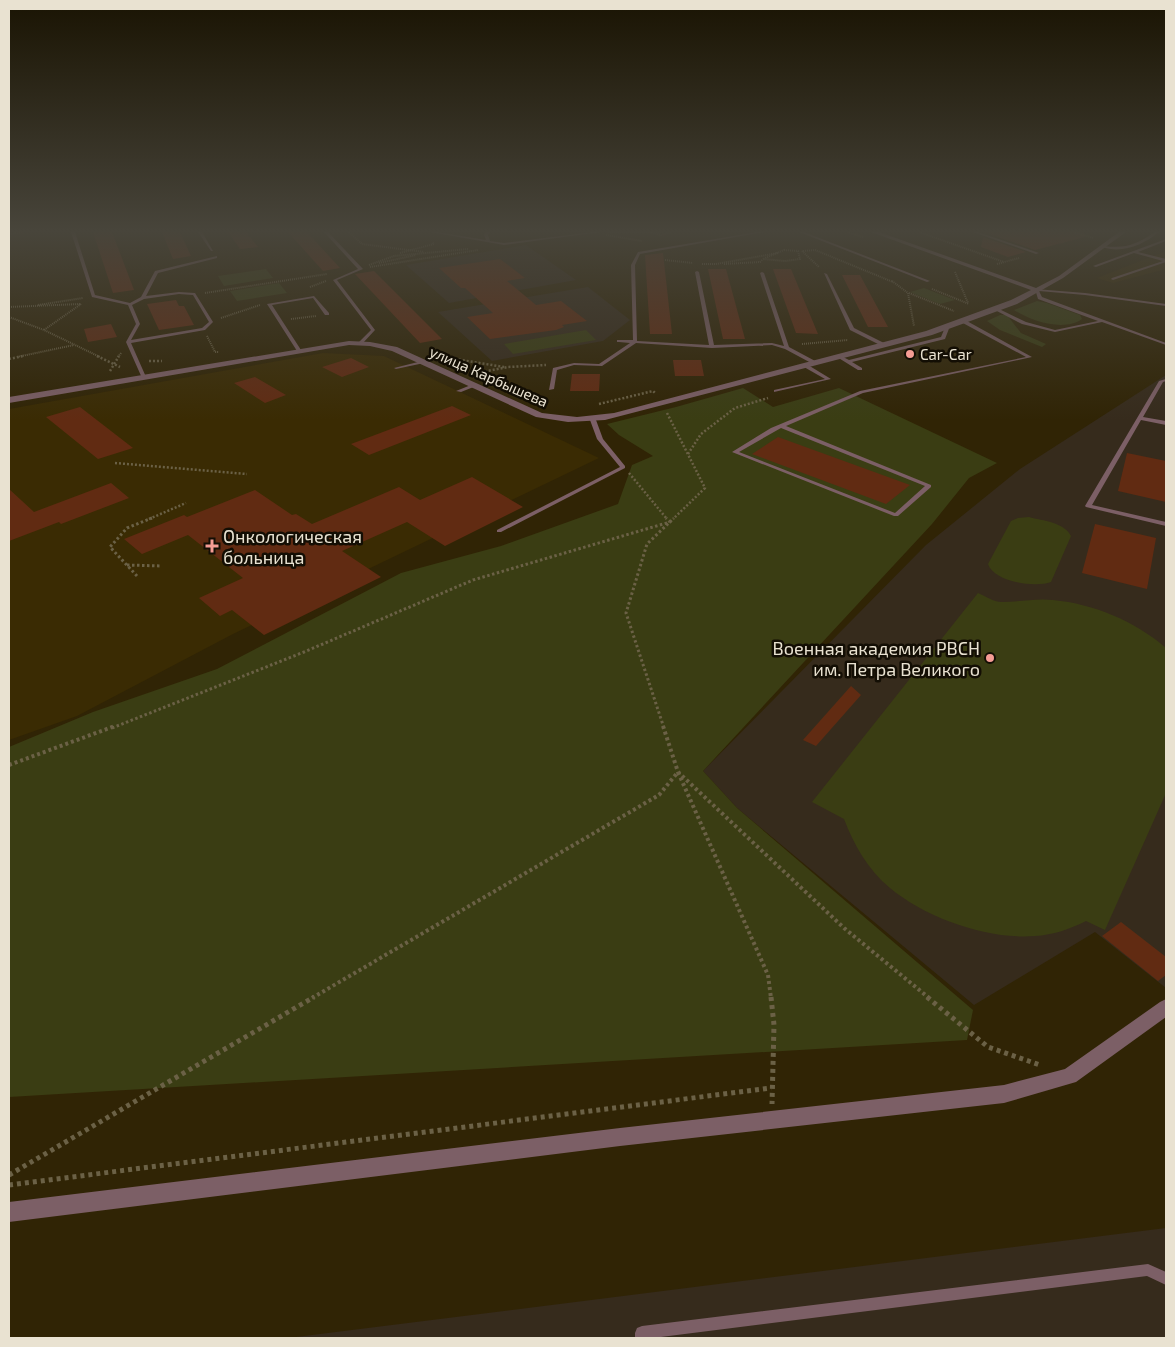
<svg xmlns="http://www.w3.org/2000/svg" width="1175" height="1347" font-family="'Exo 2',sans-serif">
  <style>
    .built { fill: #3a2b03 }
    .education { fill: #362b1c }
    .green { fill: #3a3d13 }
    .building { fill: #612b12 }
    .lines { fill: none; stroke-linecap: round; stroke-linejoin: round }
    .path-far4 { stroke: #6b6146; stroke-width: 2; stroke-dasharray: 1 1; stroke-linecap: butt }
    .path-far3 { stroke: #6b6146; stroke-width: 2.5; stroke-dasharray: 2 2; stroke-linecap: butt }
    .path-far2 { stroke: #6b6146; stroke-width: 3; stroke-dasharray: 2.5 2.5; stroke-linecap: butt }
    .path-far1 { stroke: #6b6146; stroke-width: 4; stroke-dasharray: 3 3; stroke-linecap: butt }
    .path { stroke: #6b6146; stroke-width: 5; stroke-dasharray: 4 4; stroke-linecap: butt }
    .service { fill: #7c5f66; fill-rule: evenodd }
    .minor { fill: #7c5f66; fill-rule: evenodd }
    .tertiary { fill: #7c5f66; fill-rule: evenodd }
    .poi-dot { fill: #f59c94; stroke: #130e04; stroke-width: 2 }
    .labels { text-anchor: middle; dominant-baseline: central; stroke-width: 5; stroke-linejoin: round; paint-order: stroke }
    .far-poi-label { font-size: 15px; fill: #e9e2d1; stroke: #130e04; text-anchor: start }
    .far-street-label { font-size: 15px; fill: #e9e2d1; stroke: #130e04 }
    .poi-label { font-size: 18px; fill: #e9e2d1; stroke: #130e04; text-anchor: start }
  </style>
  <rect width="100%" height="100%" fill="#302405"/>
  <g class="built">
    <path d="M1166 251V269L1113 283 1097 278Z"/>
    <path d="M323 353 384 356 599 458 233 634 77 716 9 740V409Z"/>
  </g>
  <g class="education">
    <path d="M526 245 576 280 449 303 406 265Z"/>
    <path d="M588 287 630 320 603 341 492 361 438 312Z"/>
    <path d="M1166 375V988L1095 932 974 1005 737 808 703 771 926 545 1020 469Z"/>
    <path d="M1166 1228V1338H288Z"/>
  </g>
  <g class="green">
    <path d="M266 269 273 278 224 286 218 276Z"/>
    <path d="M279 283 287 293 237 301 230 291Z"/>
    <path d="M924 288 955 300 940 304 910 292Z"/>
    <path d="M1037 301 1047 303 1080 315 1082 319C1064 332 1031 321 1014 310Z"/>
    <path d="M1000 315H1007L1021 333 1046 344 1042 347 1000 330 987 321Z"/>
    <path d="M586 330 596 340 513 354 504 344Z"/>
    <path d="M743 388 773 407 839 388 997 463 969 478 932 524 703 771 737 808 973 1010 967 1040 9 1097V747L93 712 217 669 401 573 501 546 618 504 632 465 653 456 619 435 607 424 676 407Z"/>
    <path d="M1029 517C1043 521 1064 522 1071 536L1051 582C1035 588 994 582 988 564L1011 521 1018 518Z"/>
    <path d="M978 593C985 596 995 603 1003 602 1020 602 1036 598 1053 600 1094 604 1135 621 1166 648V793L1105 930 1086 921C1070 929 1053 935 1035 936 988 940 926 918 890 888 868 870 854 845 844 819L812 802Z"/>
  </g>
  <g class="building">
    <path d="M93 232H112L134 290 113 293Z"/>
    <path d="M162 232H180L191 256 173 259Z"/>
    <path d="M228 232H246L258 247 240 249Z"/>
    <path d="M288 232H307L340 268 323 271Z"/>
    <path d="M984 232H1084L1085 237 1035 250Z"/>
    <path d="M983 237 1026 252 1008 257 981 247Z"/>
    <path d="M663 253 672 334H650L645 255Z"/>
    <path d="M500 259 525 278 507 281 536 305 561 301 587 321 562 325 564 327 556 330 490 339 467 317 493 313 465 288H461L439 268Z"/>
    <path d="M708 269H726L745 339H723Z"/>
    <path d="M773 269H791L818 334 796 333Z"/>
    <path d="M374 271 442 339 420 343 355 274Z"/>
    <path d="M842 275H860L888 327H868Z"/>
    <path d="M176 300 179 306H184L194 325 159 330 147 304Z"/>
    <path d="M111 324 117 337 88 342 84 329Z"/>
    <path d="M351 358 369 367 342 377 322 367Z"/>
    <path d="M673 360H701L704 376H675Z"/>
    <path d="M572 374H600L599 391H570Z"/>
    <path d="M255 377 286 395 265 403 234 383Z"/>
    <path d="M452 406 471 415 369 455 351 444Z"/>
    <path d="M80 407 133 448 98 459 46 417Z"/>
    <path d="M778 437 910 485 886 504 752 454Z"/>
    <path d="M1127 453 1166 461V502L1118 491Z"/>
    <path d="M472 477 523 507 445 546 407 522 342 551 381 577 264 635 232 610 220 616 199 598 243 578 188 535 142 554 124 539 184 515 187 517 255 490 292 515 296 514 312 524 399 487 420 500Z"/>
    <path d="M111 483 129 498 61 524 59 522 9 541V489L34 512Z"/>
    <path d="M1095 524 1156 538 1147 589 1082 573Z"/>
    <path d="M851 686 861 695 816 746 803 740Z"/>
    <path d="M1121 922 1166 957V975L1158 981 1102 936Z"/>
  </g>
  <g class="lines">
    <g class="path-far4">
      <path d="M349 232 362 244 424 252"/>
      <path d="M608 232H663"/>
      <path d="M649 232 661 235 671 232"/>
      <path d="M847 232 863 237"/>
      <path d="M919 232 1004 262"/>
      <path d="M1073 232 1094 238"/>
      <path d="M9 234 22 232"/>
      <path d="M606 235 642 241"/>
      <path d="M784 250 798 251 800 259 785 261 763 259Z"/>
      <path d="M802 251 819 267"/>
      <path d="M803 251 815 250 893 282"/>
      <path d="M400 253 434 244 432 242"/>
      <path d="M665 260 693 263"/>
      <path d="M379 263 416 255"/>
      <path d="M702 264H716L778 253"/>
      <path d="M724 264 760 262 763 259"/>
      <path d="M997 264 1019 258"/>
      <path d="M369 265 394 256 468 249"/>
      <path d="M370 267 478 250"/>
      <path d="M955 272 968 303"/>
      <path d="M892 281 908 293 914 326"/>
      <path d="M310 287 326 281"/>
      <path d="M932 289 969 304"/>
      <path d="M205 293 327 274"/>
      <path d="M909 293 954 311"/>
      <path d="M81 304 44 330 100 357"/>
      <path d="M38 305 83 298"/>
      <path d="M9 307 80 304"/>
      <path d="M9 317 44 330"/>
      <path d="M221 318 260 305"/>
      <path d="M291 319 316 316"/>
      <path d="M207 336 215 352H219"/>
      <path d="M802 344 848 340"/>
      <path d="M17 357 74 345"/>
      <path d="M118 357 121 353"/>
    </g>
    <g class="path-far3">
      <path d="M97 356 120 367"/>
      <path d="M443 357 504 367"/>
      <path d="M9 359 23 356"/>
      <path d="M149 361H162"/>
      <path d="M110 371 119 356"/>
      <path d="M477 373 508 367 546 365"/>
      <path d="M599 404 653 391 655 393"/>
      <path d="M667 413 705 488 673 519"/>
      <path d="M688 454 701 434 735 408 768 398"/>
      <path d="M115 463 247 474"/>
      <path d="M629 473 667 519"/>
      <path d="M149 519 186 503"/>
    </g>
    <g class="path-far2">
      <path d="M127 565 162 566"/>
      <path d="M137 576 110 547 127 528 152 518"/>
      <path d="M112 728 304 652 473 580 670 522 666 518"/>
      <path d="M664 728 626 613 647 544 674 518"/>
    </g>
    <g class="path-far1">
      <path d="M663 726 678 772 844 928 929 998"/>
      <path d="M9 765 115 726"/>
      <path d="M312 998 659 795 678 772 768 975 771 998"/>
    </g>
    <g class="path">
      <path d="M771 997 774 1025 772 1104"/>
      <path d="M927 997 988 1047 1040 1065"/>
      <path d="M9 1175 314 997"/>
      <path d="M9 1185 771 1088"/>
    </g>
    <g class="service">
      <path d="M71 232H75L95 295 130 303 141 297 155 271 217 256V258L158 273 146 296 179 292 195 293 213 322 205 330 131 343 146 377 142 378 126 342 136 324 128 305 92 297ZM179 294 193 295 209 322 202 328 131 340 140 324 132 305 144 299Z"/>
      <path d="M198 232H202L213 251H211Z"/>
      <path d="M324 232H328L363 269 337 280 375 330 362 344 358 343 371 330 333 280 358 269Z"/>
      <path d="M430 232H437L486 240 484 235 486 232H490L488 235 490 241 504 243 593 232H601L504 245Z"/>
      <path d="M757 232H764L640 254 635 265 637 341 709 345 695 272 697 271 699 272 714 345 772 343 784 346 760 273 762 272 764 273 789 347 817 362V364H813L785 349 772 345 712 348 636 343 602 366 574 365 557 370 554 389 549 390 553 368 574 363 599 364 630 343 619 342H617V340H633L631 265 638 252Z"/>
      <path d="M799 232H804L930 281 927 282Z"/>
      <path d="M973 232H978L1039 253 1036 254Z"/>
      <path d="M1155 232H1159C1143 245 1122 254 1102 247L1104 246C1126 249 1137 244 1155 232Z"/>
      <path d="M1166 239V241L1138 252 1166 259V262L1113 280 1111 279 1112 278 1163 261 1134 253 1096 267 1093 266Z"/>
      <path d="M824 273 827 274 854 328 886 344V346H882L850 330Z"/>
      <path d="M1035 289 1085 293 1166 304V306L1085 295 1039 291 1042 297 1166 343V345L1102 322 1055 332 1022 324 993 309 997 308 1026 322 1055 330 1098 321 1038 299Z"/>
      <path d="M314 296 329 313V315H325L313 298 272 305 301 350 297 351 267 304Z"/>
      <path d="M961 320H965L1032 357 863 393 786 426 931 485V487L898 516H894L732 452 771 428 860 391 1026 357 961 322ZM781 428 925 486 895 513 739 452Z"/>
      <path d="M946 325 950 326 945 339 852 362 862 368V370H858L837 357 841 356 849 360 941 337Z"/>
      <path d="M422 361 424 362V363L396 369 394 368Z"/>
      <path d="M804 365H808L831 379 774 392V390L825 379 804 367Z"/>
      <path d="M1166 379V381L1163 382 1143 417 1166 421V425L1141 420 1092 505 1166 522V526L1086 507 1085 506 1159 381Z"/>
      <path d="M471 385 476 386 461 392 456 391Z"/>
      <path d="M593 418 596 420 603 439 625 466V468L501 532H497V530L620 467 597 439 590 420Z"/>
      <path d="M1148 1264 1166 1272V1285L1147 1276 653 1338H635V1333L637 1328 642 1326Z"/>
    </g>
    <path class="minor" d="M1166 999V1017L1076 1082 1004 1103 620 1146 9 1222V1202L620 1128 1004 1085 1065 1069 1160 1002Z"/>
    <path class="tertiary" d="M871 232H879L1036 288 1059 276 1119 232H1126L1063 278 1017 304 932 335 605 420 568 422 536 417 392 351 370 346 349 345 9 403V397L349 341 370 342 397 347 542 413 577 417 614 413 926 331 1011 300 1031 290Z"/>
  </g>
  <linearGradient id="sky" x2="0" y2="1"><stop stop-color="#1a1403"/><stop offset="0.55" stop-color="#48453b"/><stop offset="1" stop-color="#48453b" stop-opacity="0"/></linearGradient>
  <rect width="1175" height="420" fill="url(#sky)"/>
  <g class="poi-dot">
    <circle cx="910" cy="354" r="5"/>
    <path d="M209.5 538.5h5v5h5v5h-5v5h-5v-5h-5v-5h5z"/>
    <circle cx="990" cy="658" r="5"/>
  </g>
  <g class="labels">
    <g class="far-poi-label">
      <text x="920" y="354">Car-Car</text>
    </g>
    <g class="far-street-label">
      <text transform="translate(489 376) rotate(24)">улица Карбышева</text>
    </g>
    <g class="poi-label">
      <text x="223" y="536">Онкологическая<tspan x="223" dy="21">больница</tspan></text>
      <text x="980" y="648" text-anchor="end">Военная академия РВСН<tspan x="980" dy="21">им. Петра Великого</tspan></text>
    </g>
  </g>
  <rect width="1175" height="1347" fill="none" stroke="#e9e2d1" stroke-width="20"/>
</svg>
